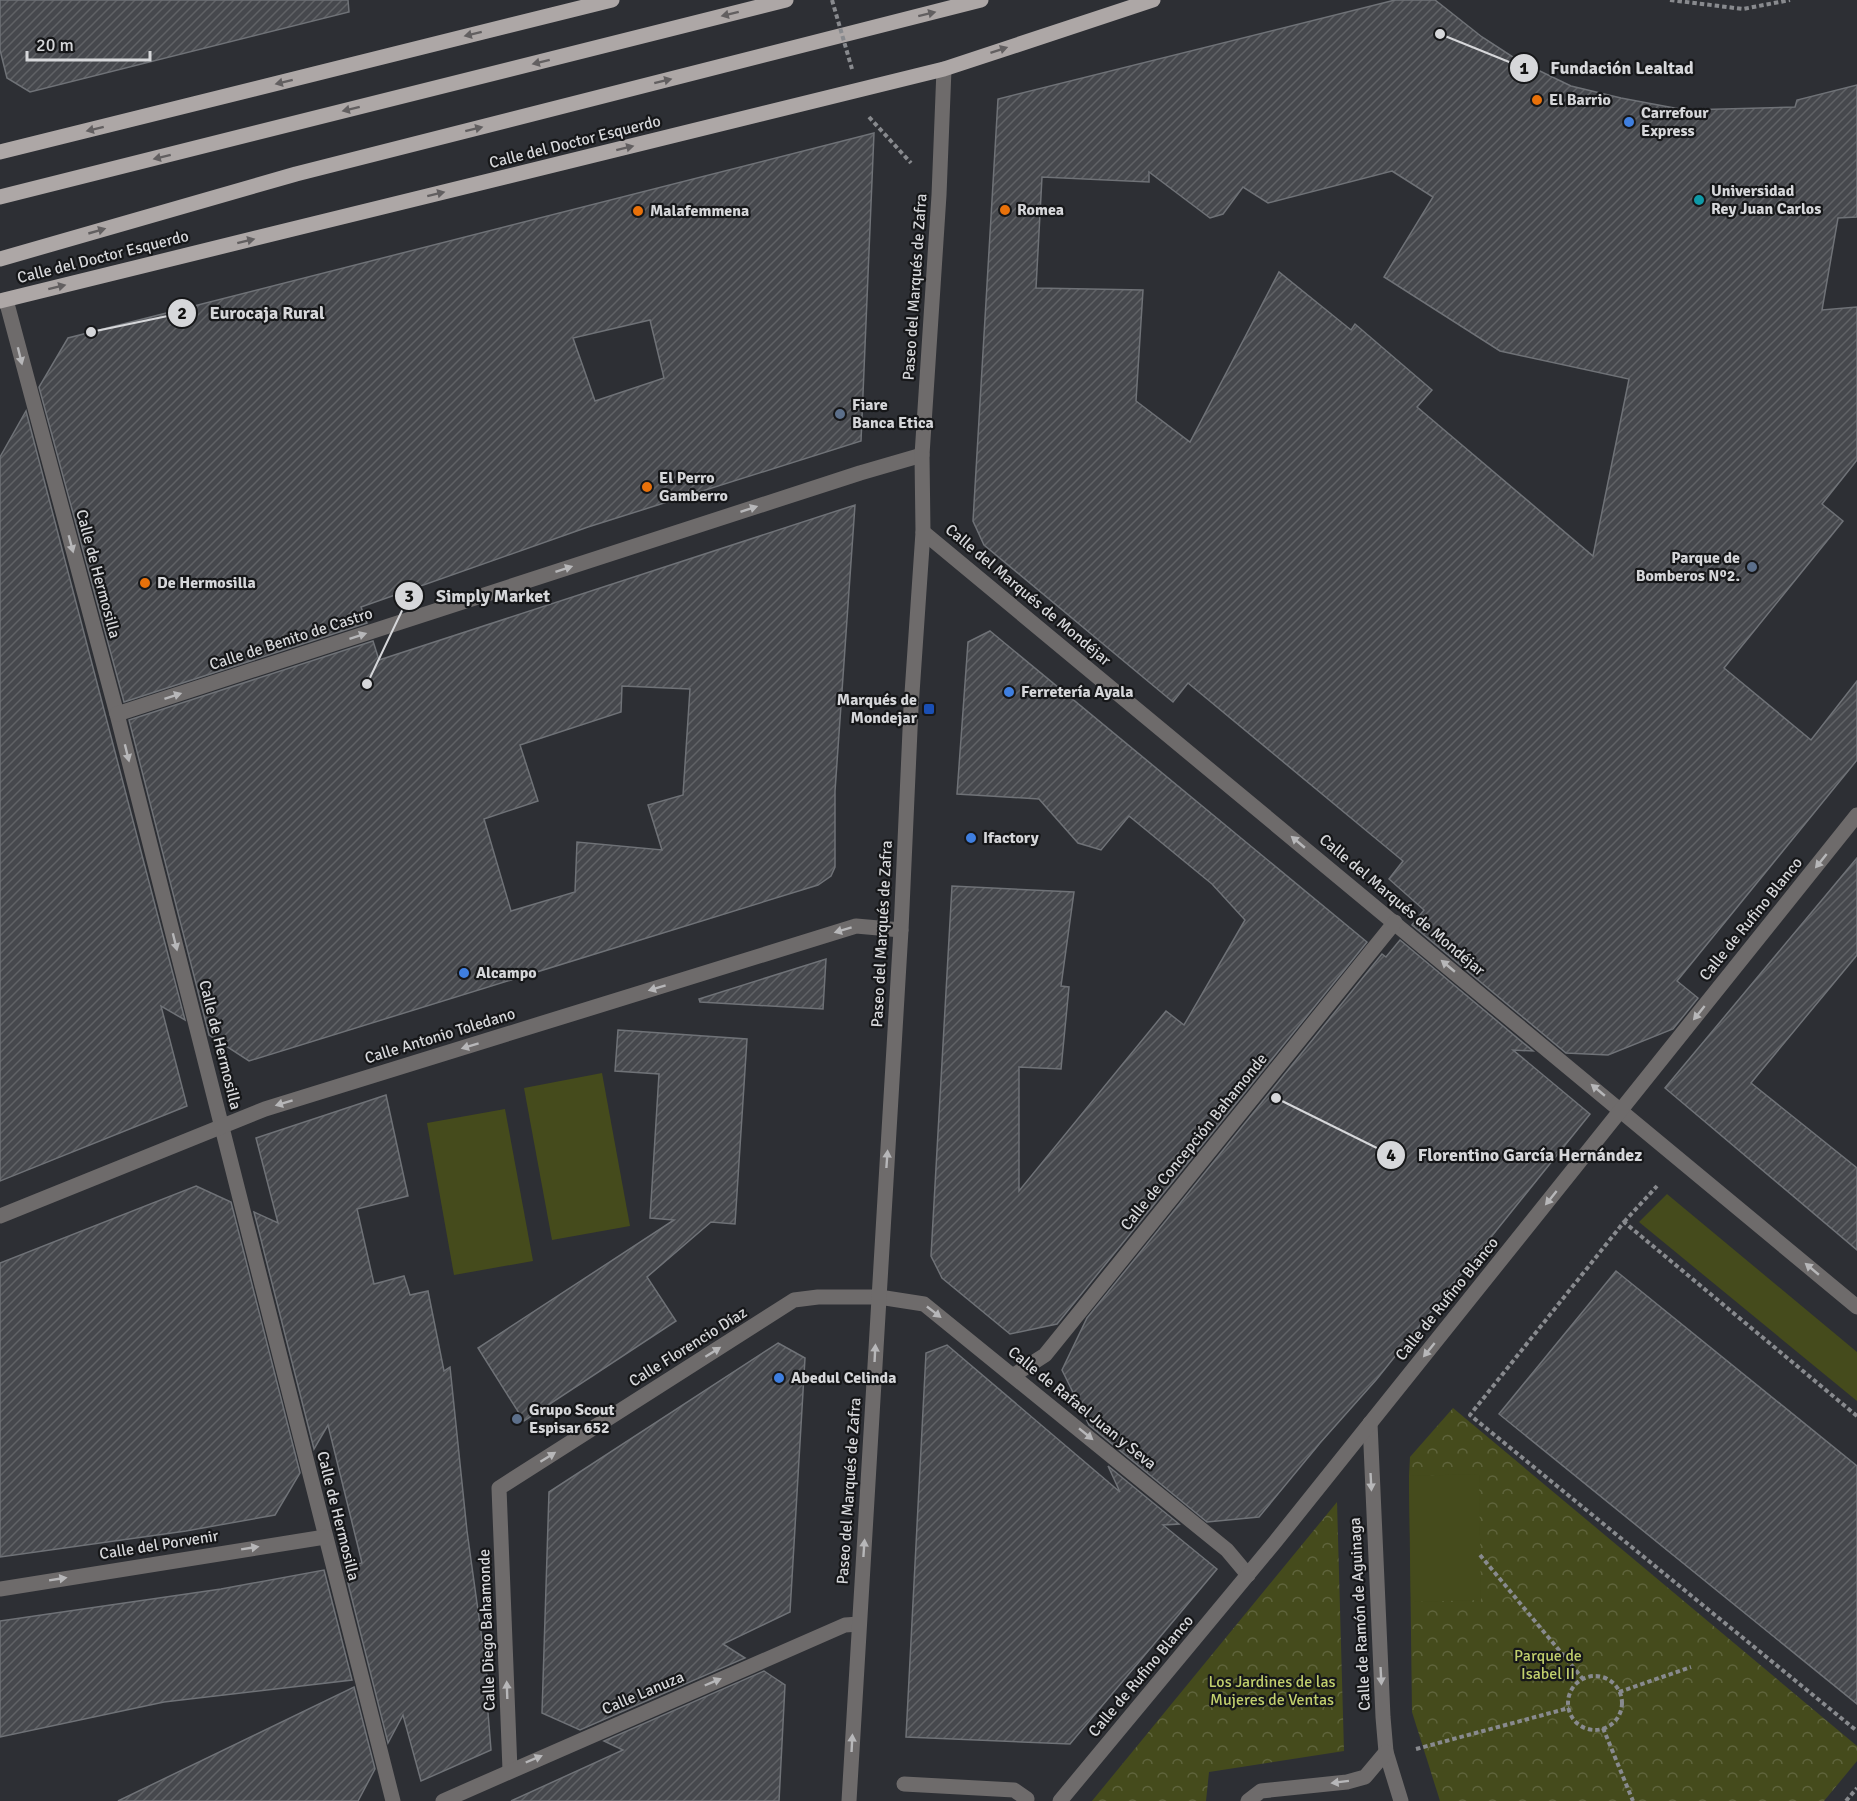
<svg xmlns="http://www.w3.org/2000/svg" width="1857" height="1801" font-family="Signika,sans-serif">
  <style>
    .park { fill: url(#park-crowns) }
    .garden { fill: #454b1c }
    .building { fill: url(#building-hatch); stroke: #6f7277; stroke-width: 1.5; fill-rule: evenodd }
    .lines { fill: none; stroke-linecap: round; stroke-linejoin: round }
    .path { stroke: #888a8e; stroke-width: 4; stroke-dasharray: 4.5 3; stroke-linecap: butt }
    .minor { stroke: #6e6b6b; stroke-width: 15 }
    .major { stroke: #ada7a6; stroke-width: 15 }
    .path-bridge { stroke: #888a8e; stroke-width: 4; stroke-dasharray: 4.5 3; stroke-linecap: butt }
    .oneway { fill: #625f60 }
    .oneway2 { fill: #b7b7b9 }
    .food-dot { fill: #e8710a; stroke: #161719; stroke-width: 2 }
    .shop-dot { fill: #3f7fe0; stroke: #161719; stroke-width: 2 }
    .culture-dot { fill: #0f9aa8; stroke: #161719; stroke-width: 2 }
    .service-dot { fill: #5c6f8a; stroke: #161719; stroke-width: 2 }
    .transit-dot { fill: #1a4fb4; stroke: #161719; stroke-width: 2 }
    .labels { text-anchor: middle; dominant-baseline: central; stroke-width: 4.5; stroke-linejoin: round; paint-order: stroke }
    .poi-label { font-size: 16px; font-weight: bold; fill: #d6d7da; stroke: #161719; text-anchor: start }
    .street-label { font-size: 16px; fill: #d6d7da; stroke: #161719 }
    .park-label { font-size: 16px; fill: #c1cf6d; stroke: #161719 }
    .leader { fill: none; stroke: #d6d7da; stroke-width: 2 }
    .callout-dot { fill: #d6d7da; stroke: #161719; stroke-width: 2 }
    .mark-label { font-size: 18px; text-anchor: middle; font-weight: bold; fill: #111 }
    .callout-label { font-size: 18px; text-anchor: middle; font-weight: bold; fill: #d6d7da; stroke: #161719; stroke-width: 4.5; stroke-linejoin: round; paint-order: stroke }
  </style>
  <defs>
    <pattern id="park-crowns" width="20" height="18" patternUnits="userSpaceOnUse" patternTransform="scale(1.5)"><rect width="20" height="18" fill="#454b1c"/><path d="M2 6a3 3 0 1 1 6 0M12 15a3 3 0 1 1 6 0" fill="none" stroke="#5f643c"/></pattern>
    <pattern id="building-hatch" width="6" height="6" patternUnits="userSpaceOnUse" patternTransform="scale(1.5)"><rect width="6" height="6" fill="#46484d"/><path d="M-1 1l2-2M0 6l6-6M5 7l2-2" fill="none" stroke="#606266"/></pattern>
  </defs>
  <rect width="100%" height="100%" fill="#2d2f34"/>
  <g class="park">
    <path d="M1453 1408 1857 1746V1761L1824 1801H1440L1412 1712 1409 1476 1410 1457Z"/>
    <path d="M1337 1502 1344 1751 1209 1772 1206 1801H1092Z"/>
  </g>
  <g class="garden">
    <path d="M602 1073 630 1226 552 1240 524 1088Z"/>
    <path d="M505 1109 533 1261 454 1275 427 1123Z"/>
    <path d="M1667 1194 1857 1352V1401L1639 1222Z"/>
    <path d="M1479 1474 1481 1600 1411 1602 1409 1476Z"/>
  </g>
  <g class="building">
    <path d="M0 0H348L349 12 30 92 7 78 0 50Z"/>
    <path d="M1395 0H1435L1482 37 1519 61 1571 86 1621 98 1685 110 1795 107 1797 100 1857 85V217L1838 218 1822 310 1857 307V460L1822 504 1843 521 1724 668 1811 740 1857 681V760L1677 981 1698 998 1673 1029 1608 1055 1566 1053 1412 925 1424 910 1389 879 1403 861 1188 683 1173 702 984 545 973 521 998 99ZM1392 171 1433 197 1384 277 1500 351 1629 379 1593 556 1417 407 1432 390 1355 324 1351 330 1279 272 1190 442 1136 401 1143 290 1036 288 1042 177 1149 182V172L1210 218 1223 214 1243 187 1268 203Z"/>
    <path d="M874 133 861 441 588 527 361 607 367 623 124 702 39 387 68 338ZM650 320 664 378 595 401 573 338Z"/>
    <path d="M26 411 185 1020 161 1006 187 1106 0 1181V457Z"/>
    <path d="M855 505 835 791V867L831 876 818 885 249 1061 209 1035 129 720 373 641 379 660ZM622 686 690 689 683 795 648 805 662 850 577 842 575 892 511 911 484 819 538 801 520 745 621 712Z"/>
    <path d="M990 631 1367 942 1057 1324 1010 1334 942 1278 931 1256 952 886 1074 892 1061 986 1069 987 1061 1069 1019 1067V1191L1166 1011 1184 1025 1245 920 1212 884 1129 816 1101 850 1078 843 1039 799 957 794 968 642Z"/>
    <path d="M1857 858V955L1751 1083 1857 1168V1250L1665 1088Z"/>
    <path d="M1400 940 1533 1051 1513 1050 1590 1114 1376 1380 1320 1443 1259 1517 1207 1522 1089 1425 1062 1370 1087 1318 1382 954 1386 957Z"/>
    <path d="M826 959 823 1009 700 1002 699 999Z"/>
    <path d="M618 1030 747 1039 735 1224 711 1222 647 1277 676 1321 524 1421 478 1348 674 1220 650 1218 659 1074 615 1071Z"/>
    <path d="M386 1095 408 1196 357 1209 374 1284 404 1276 410 1295 428 1291 444 1371 450 1367 467 1531 489 1690 486 1688 491 1750 421 1781 403 1715 388 1743 344 1567 362 1563 328 1425 314 1449 254 1212 278 1223 256 1138Z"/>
    <path d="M196 1186 231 1202 300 1473 275 1515 186 1531 0 1557V1263Z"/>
    <path d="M1616 1271 1857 1466V1704L1499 1414Z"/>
    <path d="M778 1343 805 1358 790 1612 723 1644 745 1658 580 1730 542 1713 549 1492Z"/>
    <path d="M947 1345 1120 1492 1108 1466 1179 1524 1163 1525 1217 1569 1070 1744 906 1737 926 1353Z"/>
    <path d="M324 1570 352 1680 164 1702 0 1737V1621L221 1589Z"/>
    <path d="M764 1671 785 1685 779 1801H511L623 1750 604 1741Z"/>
    <path d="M354 1687 375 1769 358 1801H118Z"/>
  </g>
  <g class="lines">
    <g class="path">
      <path d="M1670 0 1743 9 1790 0"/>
      <path d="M869 117 911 163"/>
      <path d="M1624 1222 1657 1186"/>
      <path d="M1857 1416 1624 1222 1470 1415 1857 1731"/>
      <path d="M1480 1555 1583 1679"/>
      <circle cx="1595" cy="1703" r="27"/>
      <path d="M1619 1692 1691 1667"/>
      <path d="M1603 1728 1633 1801"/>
      <path d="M1416 1749 1569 1708"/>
      <path d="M1846 1801 1857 1788"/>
    </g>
    <g class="minor">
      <path d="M6 300 117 714 393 1801"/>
      <path d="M923 532 1857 1307"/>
      <path d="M117 714 860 473 922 455"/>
      <path d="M0 1216 265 1109 856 926 901 930"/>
      <path d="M1014 1375 1045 1355 1395 922"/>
      <path d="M1370 1423 1383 1717 1386 1752 1401 1801"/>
      <path d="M0 1589 325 1537"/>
      <path d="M510 1770 499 1488 794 1300 818 1297H879L924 1304 1227 1550 1248 1575"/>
      <path d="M904 1784 1014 1790 1027 1799"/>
      <path d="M443 1801 845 1625 859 1624"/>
      <path d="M849 1801 901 930 911 708 923 532 922 455 939 195 944 69"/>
      <path d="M1060 1801 1275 1542 1857 815"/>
      <path d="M1248 1801 1261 1791 1347 1782 1365 1777 1386 1752"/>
    </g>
    <g class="major">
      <path d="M0 152 612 0"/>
      <path d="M0 197 786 0"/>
      <path d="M0 259 296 174 981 0"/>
      <path d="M0 301 944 69 1153 0"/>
    </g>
    <path class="path-bridge" d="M832 0 852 69"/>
  </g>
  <defs><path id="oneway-solid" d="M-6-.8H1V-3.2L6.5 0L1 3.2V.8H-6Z" transform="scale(1.5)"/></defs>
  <g class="oneway">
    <use href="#oneway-solid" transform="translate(730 14) rotate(166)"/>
    <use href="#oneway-solid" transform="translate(927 14) rotate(-14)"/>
    <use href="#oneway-solid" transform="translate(473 34) rotate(166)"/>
    <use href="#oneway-solid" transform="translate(999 50) rotate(-18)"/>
    <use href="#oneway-solid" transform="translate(541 62) rotate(166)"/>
    <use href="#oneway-solid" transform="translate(663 81) rotate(-14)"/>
    <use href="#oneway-solid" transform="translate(284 82) rotate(166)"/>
    <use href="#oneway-solid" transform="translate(351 109) rotate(166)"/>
    <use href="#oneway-solid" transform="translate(95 129) rotate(166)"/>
    <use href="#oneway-solid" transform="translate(474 129) rotate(-14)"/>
    <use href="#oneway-solid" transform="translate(625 148) rotate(-14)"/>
    <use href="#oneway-solid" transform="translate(162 157) rotate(166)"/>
    <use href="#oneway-solid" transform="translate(436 194) rotate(-14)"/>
    <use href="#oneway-solid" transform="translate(97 231) rotate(-16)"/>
    <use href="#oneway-solid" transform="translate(246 241) rotate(-14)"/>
    <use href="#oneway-solid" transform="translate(57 287) rotate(-14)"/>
  </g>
  <g class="oneway2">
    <use href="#oneway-solid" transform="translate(20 356) rotate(76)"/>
    <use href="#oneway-solid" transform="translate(749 509) rotate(-18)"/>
    <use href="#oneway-solid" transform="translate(71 544) rotate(75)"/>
    <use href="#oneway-solid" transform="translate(564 569) rotate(-18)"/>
    <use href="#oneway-solid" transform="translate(358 636) rotate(-18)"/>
    <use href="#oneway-solid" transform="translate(173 696) rotate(-18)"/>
    <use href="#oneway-solid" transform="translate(127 753) rotate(76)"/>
    <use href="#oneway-solid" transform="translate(1298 842) rotate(-140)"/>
    <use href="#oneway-solid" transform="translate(1821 861) rotate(129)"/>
    <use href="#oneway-solid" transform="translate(843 930) rotate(163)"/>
    <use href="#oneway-solid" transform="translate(175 942) rotate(76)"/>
    <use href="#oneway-solid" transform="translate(1448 966) rotate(-140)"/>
    <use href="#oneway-solid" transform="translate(657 988) rotate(163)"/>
    <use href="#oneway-solid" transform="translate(1699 1013) rotate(129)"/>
    <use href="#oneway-solid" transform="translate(470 1046) rotate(163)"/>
    <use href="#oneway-solid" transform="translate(1598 1090) rotate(-140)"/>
    <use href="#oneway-solid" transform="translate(284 1103) rotate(163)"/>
    <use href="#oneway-solid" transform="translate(887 1159) rotate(-86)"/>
    <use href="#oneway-solid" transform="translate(1551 1198) rotate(129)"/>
    <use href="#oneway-solid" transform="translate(1812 1269) rotate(-140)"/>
    <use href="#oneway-solid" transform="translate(934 1312) rotate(38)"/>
    <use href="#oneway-solid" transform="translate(1429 1350) rotate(129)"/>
    <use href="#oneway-solid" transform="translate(713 1352) rotate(-32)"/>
    <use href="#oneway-solid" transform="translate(875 1353) rotate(-87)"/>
    <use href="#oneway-solid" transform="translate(1086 1434) rotate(39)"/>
    <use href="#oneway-solid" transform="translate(548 1457) rotate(-32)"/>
    <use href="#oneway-solid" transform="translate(1371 1482) rotate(87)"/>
    <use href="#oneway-solid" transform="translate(250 1548) rotate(-9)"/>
    <use href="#oneway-solid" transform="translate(864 1548) rotate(-86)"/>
    <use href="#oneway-solid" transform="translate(58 1579) rotate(-9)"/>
    <use href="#oneway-solid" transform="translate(1381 1676) rotate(87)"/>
    <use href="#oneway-solid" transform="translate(713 1682) rotate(-23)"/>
    <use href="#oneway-solid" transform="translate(507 1690) rotate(-92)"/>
    <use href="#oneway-solid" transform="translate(852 1743) rotate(-87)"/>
    <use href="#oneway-solid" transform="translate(534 1759) rotate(-23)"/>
    <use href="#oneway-solid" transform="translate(1340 1782) rotate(173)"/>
  </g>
  <g class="food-dot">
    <circle cx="1537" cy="100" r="6"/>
    <circle cx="1005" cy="210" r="6"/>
    <circle cx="638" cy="211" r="6"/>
    <circle cx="647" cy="487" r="6"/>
    <circle cx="145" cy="583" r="6"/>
  </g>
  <g class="shop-dot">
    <circle cx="1629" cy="122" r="6"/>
    <circle cx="1009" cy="692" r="6"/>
    <circle cx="971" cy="838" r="6"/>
    <circle cx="464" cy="973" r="6"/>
    <circle cx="779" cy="1378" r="6"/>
  </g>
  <circle class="culture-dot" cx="1699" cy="200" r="6"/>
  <g class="service-dot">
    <circle cx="840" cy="414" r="6"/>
    <circle cx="1752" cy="567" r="6"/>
    <circle cx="517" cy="1419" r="6"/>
  </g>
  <rect class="transit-dot" x="923" y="703" width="12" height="12" rx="3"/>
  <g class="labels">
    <g class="poi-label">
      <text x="1549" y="100">El Barrio</text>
      <text x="1641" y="113">Carrefour<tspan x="1641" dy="18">Express</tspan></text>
      <text x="1711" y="191">Universidad<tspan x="1711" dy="18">Rey Juan Carlos</tspan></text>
      <text x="1017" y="210">Romea</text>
      <text x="650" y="211">Malafemmena</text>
      <text x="852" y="405">Fiare<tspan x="852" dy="18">Banca Etica</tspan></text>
      <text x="659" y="478">El Perro<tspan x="659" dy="18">Gamberro</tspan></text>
      <text x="1740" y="558" text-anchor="end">Parque de<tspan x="1740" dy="18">Bomberos Nº2.</tspan></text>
      <text x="157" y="583">De Hermosilla</text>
      <text x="1021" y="692">Ferretería Ayala</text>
      <text x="917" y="700" text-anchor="end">Marqués de<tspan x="917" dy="18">Mondejar</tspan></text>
      <text x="983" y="838">Ifactory</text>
      <text x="476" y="973">Alcampo</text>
      <text x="791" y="1378">Abedul Celinda</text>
      <text x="529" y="1410">Grupo Scout<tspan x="529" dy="18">Espisar 652</tspan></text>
    </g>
    <g class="street-label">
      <text transform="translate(575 142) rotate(-14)">Calle del Doctor Esquerdo</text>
      <text transform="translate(103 257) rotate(-14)">Calle del Doctor Esquerdo</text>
      <text transform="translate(915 287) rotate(-86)">Paseo del Marqués de Zafra</text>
      <text transform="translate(98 574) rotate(75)">Calle de Hermosilla</text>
      <text transform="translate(1028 595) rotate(40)">Calle del Marqués de Mondéjar</text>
      <text transform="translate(291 639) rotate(-18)">Calle de Benito de Castro</text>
      <text transform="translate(1402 905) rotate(40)">Calle del Marqués de Mondéjar</text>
      <text transform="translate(1751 919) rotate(-51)">Calle de Rufino Blanco</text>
      <text transform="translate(882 934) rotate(-87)">Paseo del Marqués de Zafra</text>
      <text transform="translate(440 1036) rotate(-17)">Calle Antonio Toledano</text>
      <text transform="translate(220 1045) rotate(76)">Calle de Hermosilla</text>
      <text transform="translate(1194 1142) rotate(-51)">Calle de Concepción Bahamonde</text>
      <text transform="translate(1447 1299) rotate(-51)">Calle de Rufino Blanco</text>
      <text transform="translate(688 1347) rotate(-32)">Calle Florencio Díaz</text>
      <text transform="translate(1082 1408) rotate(39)">Calle de Rafael Juan y Seva</text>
      <text transform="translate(849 1491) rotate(-86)">Paseo del Marqués de Zafra</text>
      <text transform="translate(338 1516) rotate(76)">Calle de Hermosilla</text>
      <text transform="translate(159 1545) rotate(-9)">Calle del Porvenir</text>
      <text transform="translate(1360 1614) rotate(-93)">Calle de Ramón de Aguinaga</text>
      <text transform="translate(487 1630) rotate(-92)">Calle Diego Bahamonde</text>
      <text transform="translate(1141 1676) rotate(-50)">Calle de Rufino Blanco</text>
      <text transform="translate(643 1693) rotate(-23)">Calle Lanuza</text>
    </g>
    <g class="park-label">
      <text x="1548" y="1656">Parque de<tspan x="1548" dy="18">Isabel II</tspan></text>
      <text x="1272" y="1682">Los Jardines de las<tspan x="1272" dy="18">Mujeres de Ventas</tspan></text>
    </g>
  </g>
  <path class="leader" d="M1440 34L1524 68M91 332L182 313M367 684L409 596M1276 1098L1391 1155"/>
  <g class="callout-dot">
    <circle cx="1440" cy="34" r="6"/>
    <circle cx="91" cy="332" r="6"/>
    <circle cx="367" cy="684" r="6"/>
    <circle cx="1276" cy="1098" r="6"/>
    <circle cx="1524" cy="68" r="15"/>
    <circle cx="182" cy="313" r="15"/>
    <circle cx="409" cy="596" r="15"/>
    <circle cx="1391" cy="1155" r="15"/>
  </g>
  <g class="mark-label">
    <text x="1524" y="74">1</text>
    <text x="182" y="319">2</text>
    <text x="409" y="602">3</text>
    <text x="1391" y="1161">4</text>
  </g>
  <g class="callout-label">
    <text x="1622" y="74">Fundación Lealtad</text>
    <text x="267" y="319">Eurocaja Rural</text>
    <text x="493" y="602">Simply Market</text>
    <text x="1530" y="1161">Florentino García Hernández</text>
  </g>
  <path d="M27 51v9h123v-9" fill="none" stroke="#d6d7da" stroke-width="3"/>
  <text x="36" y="51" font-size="18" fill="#d6d7da" stroke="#161719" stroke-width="4.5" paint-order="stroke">20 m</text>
</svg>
